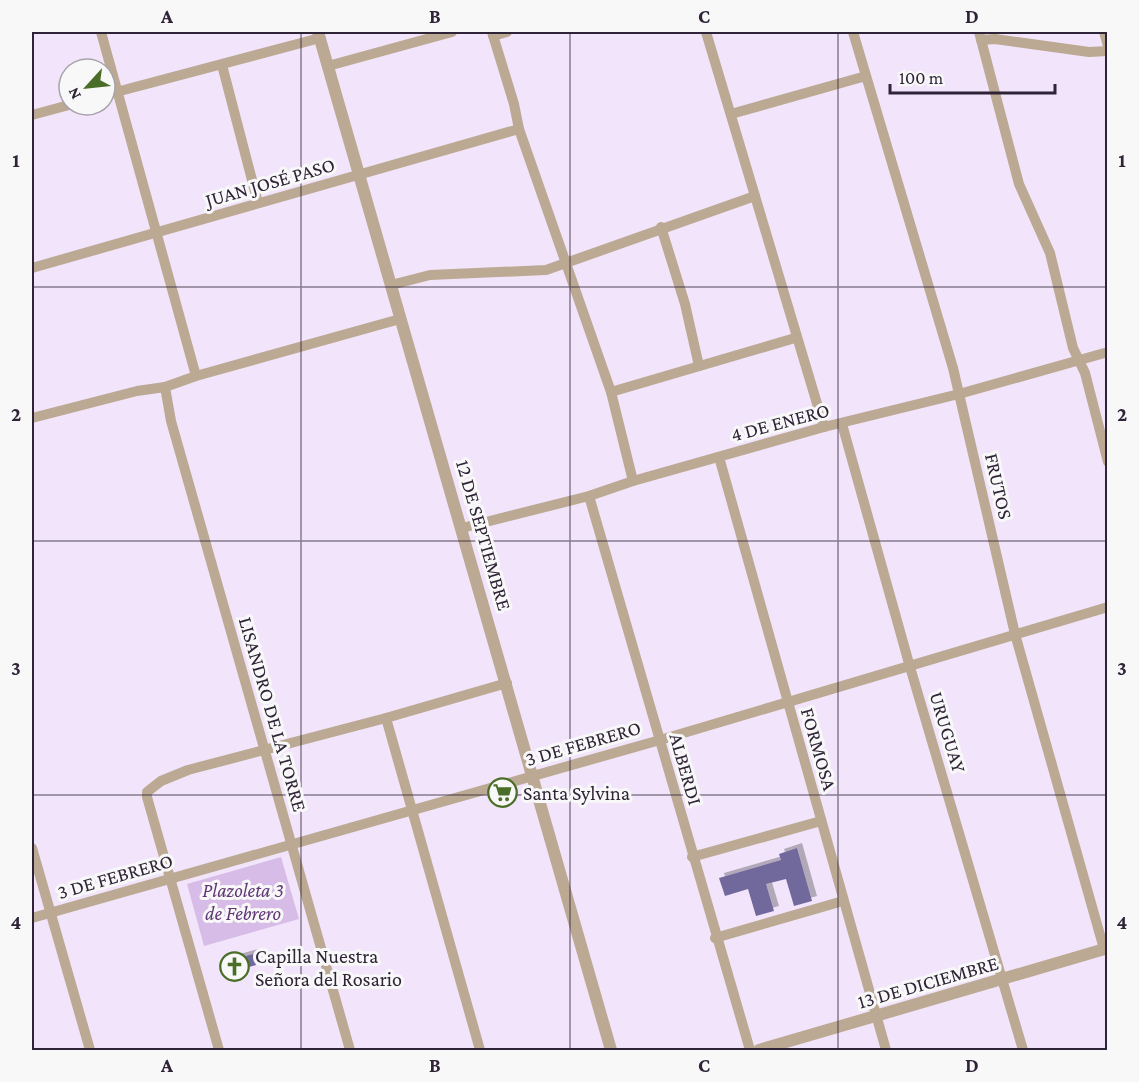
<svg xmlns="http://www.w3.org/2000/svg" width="1139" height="1082" font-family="'Crimson Pro',serif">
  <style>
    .green { fill: #d6bce6 }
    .building { fill: #71679c; filter: url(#shadow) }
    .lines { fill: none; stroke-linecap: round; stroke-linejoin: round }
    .minor { stroke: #bba993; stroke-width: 10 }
    .tertiary { stroke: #bba993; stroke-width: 12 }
    .grid { fill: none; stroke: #2f2337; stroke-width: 1.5; stroke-opacity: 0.55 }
    .labels { text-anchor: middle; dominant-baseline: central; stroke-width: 6; stroke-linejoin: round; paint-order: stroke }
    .street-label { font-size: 20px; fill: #2f2337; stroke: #f8f8f8 }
    .poi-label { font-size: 20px; fill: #2f2337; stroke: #f8f8f8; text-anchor: start }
    .park-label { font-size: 20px; font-style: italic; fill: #603677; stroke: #f8f8f8 }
    .neatline { fill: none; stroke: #2f2337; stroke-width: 2 }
    .grid-label { font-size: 20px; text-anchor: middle; font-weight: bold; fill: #2f2337 }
  </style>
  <defs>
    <filter id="shadow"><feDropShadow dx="5" dy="-5" stdDeviation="0" flood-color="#0004"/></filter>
  </defs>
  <rect width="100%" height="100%" fill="#f2e5fb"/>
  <path class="green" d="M281 857 299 919 204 946 187 884Z"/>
  <g class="building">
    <path d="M797 848 812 901 794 906 786 879 766 884 774 911 756 916 748 889 725 896 719 878 781 860 779 854Z"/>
    <path d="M253 954 256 965 232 972 228 961Z"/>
  </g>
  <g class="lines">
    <g class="minor">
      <path d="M101 32 196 376"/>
      <path d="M492 32 514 104 519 129 611 392 633 481"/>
      <path d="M706 32 824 427"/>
      <path d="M853 32 953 368 1015 634 1104 949"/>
      <path d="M979 32 1019 184 1050 253 1073 348 1085 373 1108 462"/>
      <path d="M1104 32 1108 46"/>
      <path d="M493 36 507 32"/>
      <path d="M981 40 995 39 1089 52 1108 51"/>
      <path d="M222 65 258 203"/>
      <path d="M328 66 452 32"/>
      <path d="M105 95 320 38"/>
      <path d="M731 114 866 76"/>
      <path d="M32 115 69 105"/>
      <path d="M661 227 685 304 699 366"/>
      <path d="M32 268 519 129"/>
      <path d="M391 285 430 275 546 270 755 196"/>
      <path d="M165 387 171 421 350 1050"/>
      <path d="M611 392 795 338"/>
      <path d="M32 418 137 391 165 387 196 376 400 319"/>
      <path d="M842 424 910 667 1023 1050"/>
      <path d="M719 457 886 1050"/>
      <path d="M589 496 750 1050"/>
      <path d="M462 528 589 496 633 481 824 427 959 394 1108 352"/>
      <path d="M386 718 480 1050"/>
      <path d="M32 848 90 1050"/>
      <path d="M692 857 821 821"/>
      <path d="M32 918 660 740 1108 607"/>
      <path d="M715 938 843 901"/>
      <path d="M219 1050 147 797V792L161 781 188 770 386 718 507 683"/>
    </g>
    <g class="tertiary">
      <path d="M318 32 611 1050"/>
      <path d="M759 1050 1108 948"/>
    </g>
  </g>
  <path class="grid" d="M301 32V1050M570 32V1050M838 32V1050M32 287H1108M32 541H1108M32 795H1108"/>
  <defs>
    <symbol id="supermarket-ring" viewBox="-11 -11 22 22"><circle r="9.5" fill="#f8f8f8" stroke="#4a6e27" stroke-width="1.5"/><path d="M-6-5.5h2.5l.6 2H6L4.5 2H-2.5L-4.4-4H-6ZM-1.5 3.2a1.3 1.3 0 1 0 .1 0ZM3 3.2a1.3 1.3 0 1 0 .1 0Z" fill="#4a6e27"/></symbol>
    <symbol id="church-ring" viewBox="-11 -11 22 22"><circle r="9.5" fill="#f8f8f8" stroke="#4a6e27" stroke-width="1.5"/><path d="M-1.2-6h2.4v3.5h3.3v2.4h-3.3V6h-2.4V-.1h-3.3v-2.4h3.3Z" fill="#4a6e27"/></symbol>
  </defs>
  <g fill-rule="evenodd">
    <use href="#supermarket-ring" x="486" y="776" width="33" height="33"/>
    <use href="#church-ring" x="218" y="950" width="33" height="33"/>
  </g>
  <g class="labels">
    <g class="street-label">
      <text transform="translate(270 182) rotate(-16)">JUAN JOSÉ PASO</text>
      <text transform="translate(780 422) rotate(-15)">4 DE ENERO</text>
      <text transform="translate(999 486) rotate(77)">FRUTOS</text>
      <text transform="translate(484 535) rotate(74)">12 DE SEPTIEMBRE</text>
      <text transform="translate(273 714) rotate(74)">LISANDRO DE LA TORRE</text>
      <text transform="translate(948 732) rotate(73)">URUGUAY</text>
      <text transform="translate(583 743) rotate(-16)">3 DE FEBRERO</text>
      <text transform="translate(819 749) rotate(74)">FORMOSA</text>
      <text transform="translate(686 769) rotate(74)">ALBERDI</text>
      <text transform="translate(115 876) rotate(-16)">3 DE FEBRERO</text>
      <text transform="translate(928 982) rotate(-16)">13 DE DICIEMBRE</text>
    </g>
    <g class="poi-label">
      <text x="523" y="793">Santa Sylvina</text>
      <text x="255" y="956">Capilla Nuestra<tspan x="255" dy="23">Señora del Rosario</tspan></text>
    </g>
    <g class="park-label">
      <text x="243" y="890">Plazoleta 3<tspan x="243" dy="23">de Febrero</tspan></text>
    </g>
  </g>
  <rect width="1139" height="1082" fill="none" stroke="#f8f8f8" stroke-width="66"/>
  <g transform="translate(87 87) rotate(243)"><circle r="28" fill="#f8f8f8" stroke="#a8a3ab" stroke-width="1.5"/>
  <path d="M0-4.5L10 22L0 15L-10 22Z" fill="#4a6e27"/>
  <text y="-9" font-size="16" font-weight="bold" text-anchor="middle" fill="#2f2337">N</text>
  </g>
  <path d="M890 84v9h165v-9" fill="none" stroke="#2f2337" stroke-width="3"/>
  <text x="899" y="84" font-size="18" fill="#2f2337" stroke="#f8f8f8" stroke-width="4.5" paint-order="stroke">100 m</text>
  <rect x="33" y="33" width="1073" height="1016" class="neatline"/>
  <g class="grid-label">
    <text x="167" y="23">A</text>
    <text x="435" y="23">B</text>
    <text x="704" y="23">C</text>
    <text x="972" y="23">D</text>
    <text x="16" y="167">1</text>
    <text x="1122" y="167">1</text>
    <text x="16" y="421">2</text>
    <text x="1122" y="421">2</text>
    <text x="16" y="675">3</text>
    <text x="1122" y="675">3</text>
    <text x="16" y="929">4</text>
    <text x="1122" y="929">4</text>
    <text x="167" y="1072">A</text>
    <text x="435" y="1072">B</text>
    <text x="704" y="1072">C</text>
    <text x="972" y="1072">D</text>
  </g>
</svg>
